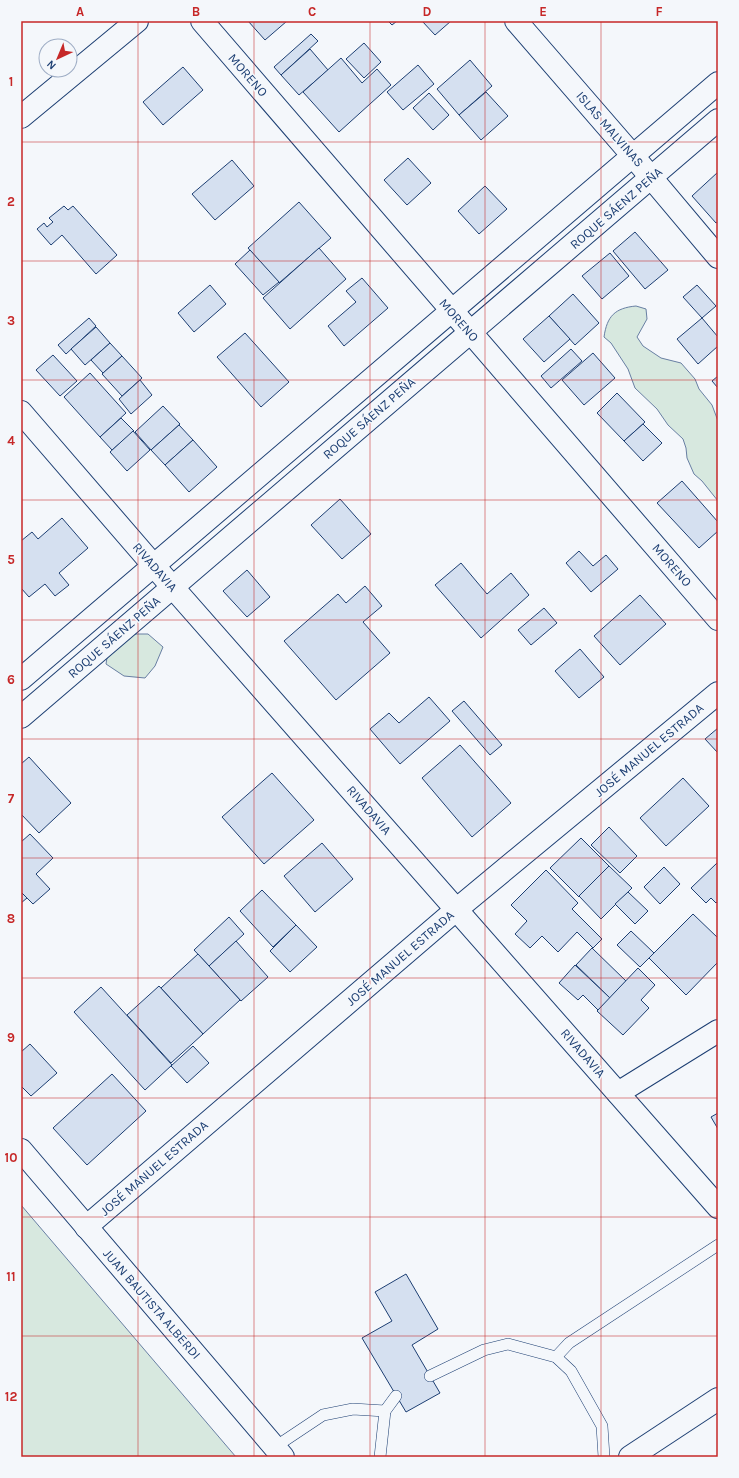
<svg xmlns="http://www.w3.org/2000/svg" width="739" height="1478" font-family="Karla,sans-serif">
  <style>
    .green { fill: #d7e8df; stroke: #687fa3 }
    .building { fill: #d5e0f0; stroke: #1d3f73 }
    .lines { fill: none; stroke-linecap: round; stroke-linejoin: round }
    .service-casing { stroke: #1d3f73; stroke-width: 12 }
    .minor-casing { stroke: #1d3f73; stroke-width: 24 }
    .secondary-casing { stroke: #1d3f73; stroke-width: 24 }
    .service { stroke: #f4f7fb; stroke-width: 11 }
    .minor { stroke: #f4f7fb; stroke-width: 22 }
    .secondary { stroke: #f4f7fb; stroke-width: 22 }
    .grid { fill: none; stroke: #c62828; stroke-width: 1; stroke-opacity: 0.55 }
    .labels { text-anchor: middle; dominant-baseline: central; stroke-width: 3; stroke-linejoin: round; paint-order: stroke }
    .street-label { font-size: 13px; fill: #1d3f73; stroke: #f4f7fb }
    .neatline { fill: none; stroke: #c62828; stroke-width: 1.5 }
    .grid-label { font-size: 13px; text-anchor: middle; font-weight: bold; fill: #c62828 }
  </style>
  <rect width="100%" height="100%" fill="#f4f7fb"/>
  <g class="green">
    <path d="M636 306 646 309 647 319 637 337 643 346 661 358 681 363 695 379 699 389 712 405 718 421V501L702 481 694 474 687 458 686 448 683 439 668 425 657 409 635 388 628 369 611 343 604 337C607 316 615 308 636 306Z"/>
    <path d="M126 634H148L163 647 155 666 145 678 124 676 106 664 109 645Z"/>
    <path d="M21 1205 236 1457H21Z"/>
  </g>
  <g class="building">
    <path d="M248 21H287L265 40Z"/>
    <path d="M388 21H397L392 25Z"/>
    <path d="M422 21H451L435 35Z"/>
    <path d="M311 34 318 41 281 75 274 67Z"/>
    <path d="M364 43 381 62 364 78 346 59Z"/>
    <path d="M310 49 328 70 299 95 281 75Z"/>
    <path d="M341 58 362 83 377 69 391 85 339 132 303 92Z"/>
    <path d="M470 60 492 86 459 115 437 89Z"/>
    <path d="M418 65 434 84 403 110 387 92Z"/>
    <path d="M183 67 203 90 163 125 143 102Z"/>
    <path d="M486 92 508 116 481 140 459 115Z"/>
    <path d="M429 93 449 115 433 130 413 108Z"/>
    <path d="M408 158 431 183 407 205 384 180Z"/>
    <path d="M232 160 254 186 215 220 192 194Z"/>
    <path d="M718 172V222L716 223 692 196Z"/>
    <path d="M485 186 507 209 479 234 458 211Z"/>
    <path d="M299 202 331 238 279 283 248 248Z"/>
    <path d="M64 206 68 210 73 206 117 255 96 274 62 235 51 245 37 229 44 223 47 227 53 222 49 218Z"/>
    <path d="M635 232 668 270 645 289 613 251Z"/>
    <path d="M319 248 346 279 290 329 263 298Z"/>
    <path d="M250 250 279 282 263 295 235 264Z"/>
    <path d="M610 253 629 276 602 299 582 276Z"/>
    <path d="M362 278 388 308 344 346 328 326 356 302 346 291Z"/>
    <path d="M210 285 226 304 194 332 178 313Z"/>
    <path d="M697 285 716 306 702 318 683 297Z"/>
    <path d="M573 294 599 323 575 345 549 316Z"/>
    <path d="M549 316 570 339 544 362 523 339Z"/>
    <path d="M89 318 96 326 66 354 58 345Z"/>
    <path d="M702 318 718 337V346L698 364 677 339Z"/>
    <path d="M96 327 110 343 85 365 71 349Z"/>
    <path d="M245 333 289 382 261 407 217 357Z"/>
    <path d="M110 343 122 356 103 373 91 360Z"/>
    <path d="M571 349 582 361 551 388 541 376Z"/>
    <path d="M593 353 615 378 584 405 562 380Z"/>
    <path d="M53 355 77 381 60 396 36 370Z"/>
    <path d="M122 356 142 378 122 396 102 374Z"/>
    <path d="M90 373 126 413 100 437 64 397Z"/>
    <path d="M718 376V388L712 381Z"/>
    <path d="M140 380 152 395 131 414 119 399Z"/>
    <path d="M617 393 645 422 624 441 597 413Z"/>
    <path d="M163 406 180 424 151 450 135 432Z"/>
    <path d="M121 418 134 431 112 450 100 437Z"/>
    <path d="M643 424 662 443 643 461 624 441Z"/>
    <path d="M179 425 193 440 165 465 151 450Z"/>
    <path d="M133 431 150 450 127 471 110 452Z"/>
    <path d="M193 440 217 467 189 492 165 465Z"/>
    <path d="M682 481 718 522V531L699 548 657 503Z"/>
    <path d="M340 499 371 534 342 559 311 525Z"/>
    <path d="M62 518 88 548 59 573 69 585 55 596 45 584 29 597 21 588V541L32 532 38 539Z"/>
    <path d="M579 551 593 566 606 555 618 569 591 592 566 563Z"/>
    <path d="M461 563 487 594 511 573 529 595 481 638 435 585Z"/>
    <path d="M247 570 270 597 247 617 223 591Z"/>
    <path d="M365 586 382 606 363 622 390 653 336 700 284 641 338 594 346 603Z"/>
    <path d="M640 595 666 624 620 665 594 636Z"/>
    <path d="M544 608 557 623 531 645 518 630Z"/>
    <path d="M580 649 604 677 579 698 555 671Z"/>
    <path d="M429 697 450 721 400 764 370 729 389 713 399 723Z"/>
    <path d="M464 701 502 745 490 755 452 711Z"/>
    <path d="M718 728V753L705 739Z"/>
    <path d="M460 745 511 803 472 837 422 778Z"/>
    <path d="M29 757 71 803 39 833 21 814V764Z"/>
    <path d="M272 773 314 820 264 864 222 817Z"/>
    <path d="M683 778 709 806 666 846 640 818Z"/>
    <path d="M609 827 637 856 620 873 591 845Z"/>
    <path d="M30 834 53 858 36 874 50 889 33 904 21 892V842Z"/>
    <path d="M581 838 609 866 579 897 550 868Z"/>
    <path d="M322 843 353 879 315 912 284 876Z"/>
    <path d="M717 863 718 864V901L716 903 711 898 706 903 691 888Z"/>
    <path d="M609 866 632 888 601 919 579 896Z"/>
    <path d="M664 867 680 884 660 904 644 887Z"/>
    <path d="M546 870 578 903 572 909 602 939 593 948 577 932 558 952 542 936 530 948 515 934 527 921 511 905Z"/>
    <path d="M262 890 296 925 273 947 240 911Z"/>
    <path d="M21 892 27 898 21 903Z"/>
    <path d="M628 892 648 911 635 924 615 904Z"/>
    <path d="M693 914 718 938V962L686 995 649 958Z"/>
    <path d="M229 917 244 934 209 966 194 950Z"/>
    <path d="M296 925 317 947 290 972 270 951Z"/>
    <path d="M631 931 654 953 640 967 617 945Z"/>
    <path d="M236 941 268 977 241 1001 209 966Z"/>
    <path d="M592 948 626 981 610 998 576 965Z"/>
    <path d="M198 954 240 1000 203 1034 161 988Z"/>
    <path d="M575 965 610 998 598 1010 583 995 578 1000 559 983Z"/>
    <path d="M638 968 655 985 641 1000 649 1008 623 1035 597 1011Z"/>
    <path d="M159 986 203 1034 171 1063 127 1015Z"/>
    <path d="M101 987 172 1065 145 1090 74 1012Z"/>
    <path d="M30 1044 57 1073 31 1096 21 1086V1052Z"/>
    <path d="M193 1046 209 1063 187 1083 171 1066Z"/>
    <path d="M112 1074 146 1111 87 1165 53 1128Z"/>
    <path d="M718 1113V1129L711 1117Z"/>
    <path d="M406 1274 438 1329 412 1345 440 1393 406 1412 362 1338 392 1321 375 1292Z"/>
  </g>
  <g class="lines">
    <defs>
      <g id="service">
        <path d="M556 1357 569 1343 718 1245"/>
        <path d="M430 1376 484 1350 508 1344 556 1357 571 1371 602 1426 604 1457"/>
        <path d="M275 1447 323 1415 353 1409 385 1411"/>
        <path d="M380 1457 385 1411 396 1396"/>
      </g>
      <g id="minor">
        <path d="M202 21 718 619"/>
        <path d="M516 21 633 156 718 257"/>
        <path d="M21 117 137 21"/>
        <path d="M21 412 154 566 718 1207"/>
        <path d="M21 679 718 83"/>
        <path d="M21 717 718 120"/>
        <path d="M618 1093 718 1031"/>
        <path d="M21 1150 283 1457"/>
        <path d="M86 1227 457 909 718 693"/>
      </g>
      <path id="secondary" d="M630 1457 718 1399"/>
    </defs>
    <use href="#service" class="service-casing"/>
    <use href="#minor" class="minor-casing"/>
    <use href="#secondary" class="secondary-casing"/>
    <use href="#service" class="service"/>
    <use href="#minor" class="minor"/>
    <use href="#secondary" class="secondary"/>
  </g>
  <path class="grid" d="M138 21V1457M254 21V1457M370 21V1457M485 21V1457M601 21V1457M21 142H718M21 261H718M21 380H718M21 500H718M21 620H718M21 739H718M21 858H718M21 978H718M21 1098H718M21 1217H718M21 1336H718"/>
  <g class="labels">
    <g class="street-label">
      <text transform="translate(248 75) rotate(49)">MORENO</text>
      <text transform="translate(610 129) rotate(49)">ISLAS MALVINAS</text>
      <text transform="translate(616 208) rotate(-41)">ROQUE SÁENZ PEÑA</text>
      <text transform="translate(459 320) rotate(49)">MORENO</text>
      <text transform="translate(369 418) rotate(-41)">ROQUE SÁENZ PEÑA</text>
      <text transform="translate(672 565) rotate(49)">MORENO</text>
      <text transform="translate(155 567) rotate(49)">RIVADAVIA</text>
      <text transform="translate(114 637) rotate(-41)">ROQUE SÁENZ PEÑA</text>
      <text transform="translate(649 750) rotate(-40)">JOSÉ MANUEL ESTRADA</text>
      <text transform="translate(369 810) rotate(49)">RIVADAVIA</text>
      <text transform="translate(400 958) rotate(-41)">JOSÉ MANUEL ESTRADA</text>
      <text transform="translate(583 1053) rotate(49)">RIVADAVIA</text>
      <text transform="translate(154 1168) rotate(-41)">JOSÉ MANUEL ESTRADA</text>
      <text transform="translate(152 1304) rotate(49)">JUAN BAUTISTA ALBERDI</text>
    </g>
  </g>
  <rect width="739" height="1478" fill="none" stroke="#f4f7fb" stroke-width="44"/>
  <g transform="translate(58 58) rotate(224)"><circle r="19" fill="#f4f7fb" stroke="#9eadc5"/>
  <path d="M0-3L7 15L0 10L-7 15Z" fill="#c62828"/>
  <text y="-6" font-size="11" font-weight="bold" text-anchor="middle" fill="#1d3f73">N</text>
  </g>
  <rect x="22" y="22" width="695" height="1434" class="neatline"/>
  <g class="grid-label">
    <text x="80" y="16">A</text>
    <text x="196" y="16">B</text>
    <text x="312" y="16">C</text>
    <text x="427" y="16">D</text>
    <text x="543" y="16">E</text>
    <text x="659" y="16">F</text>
    <text x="11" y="86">1</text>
    <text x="11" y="206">2</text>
    <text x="11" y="325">3</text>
    <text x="11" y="445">4</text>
    <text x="11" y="564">5</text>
    <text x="11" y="684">6</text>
    <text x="11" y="803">7</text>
    <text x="11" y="923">8</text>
    <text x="11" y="1042">9</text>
    <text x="11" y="1162">10</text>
    <text x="11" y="1281">11</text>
    <text x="11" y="1401">12</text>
  </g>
</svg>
